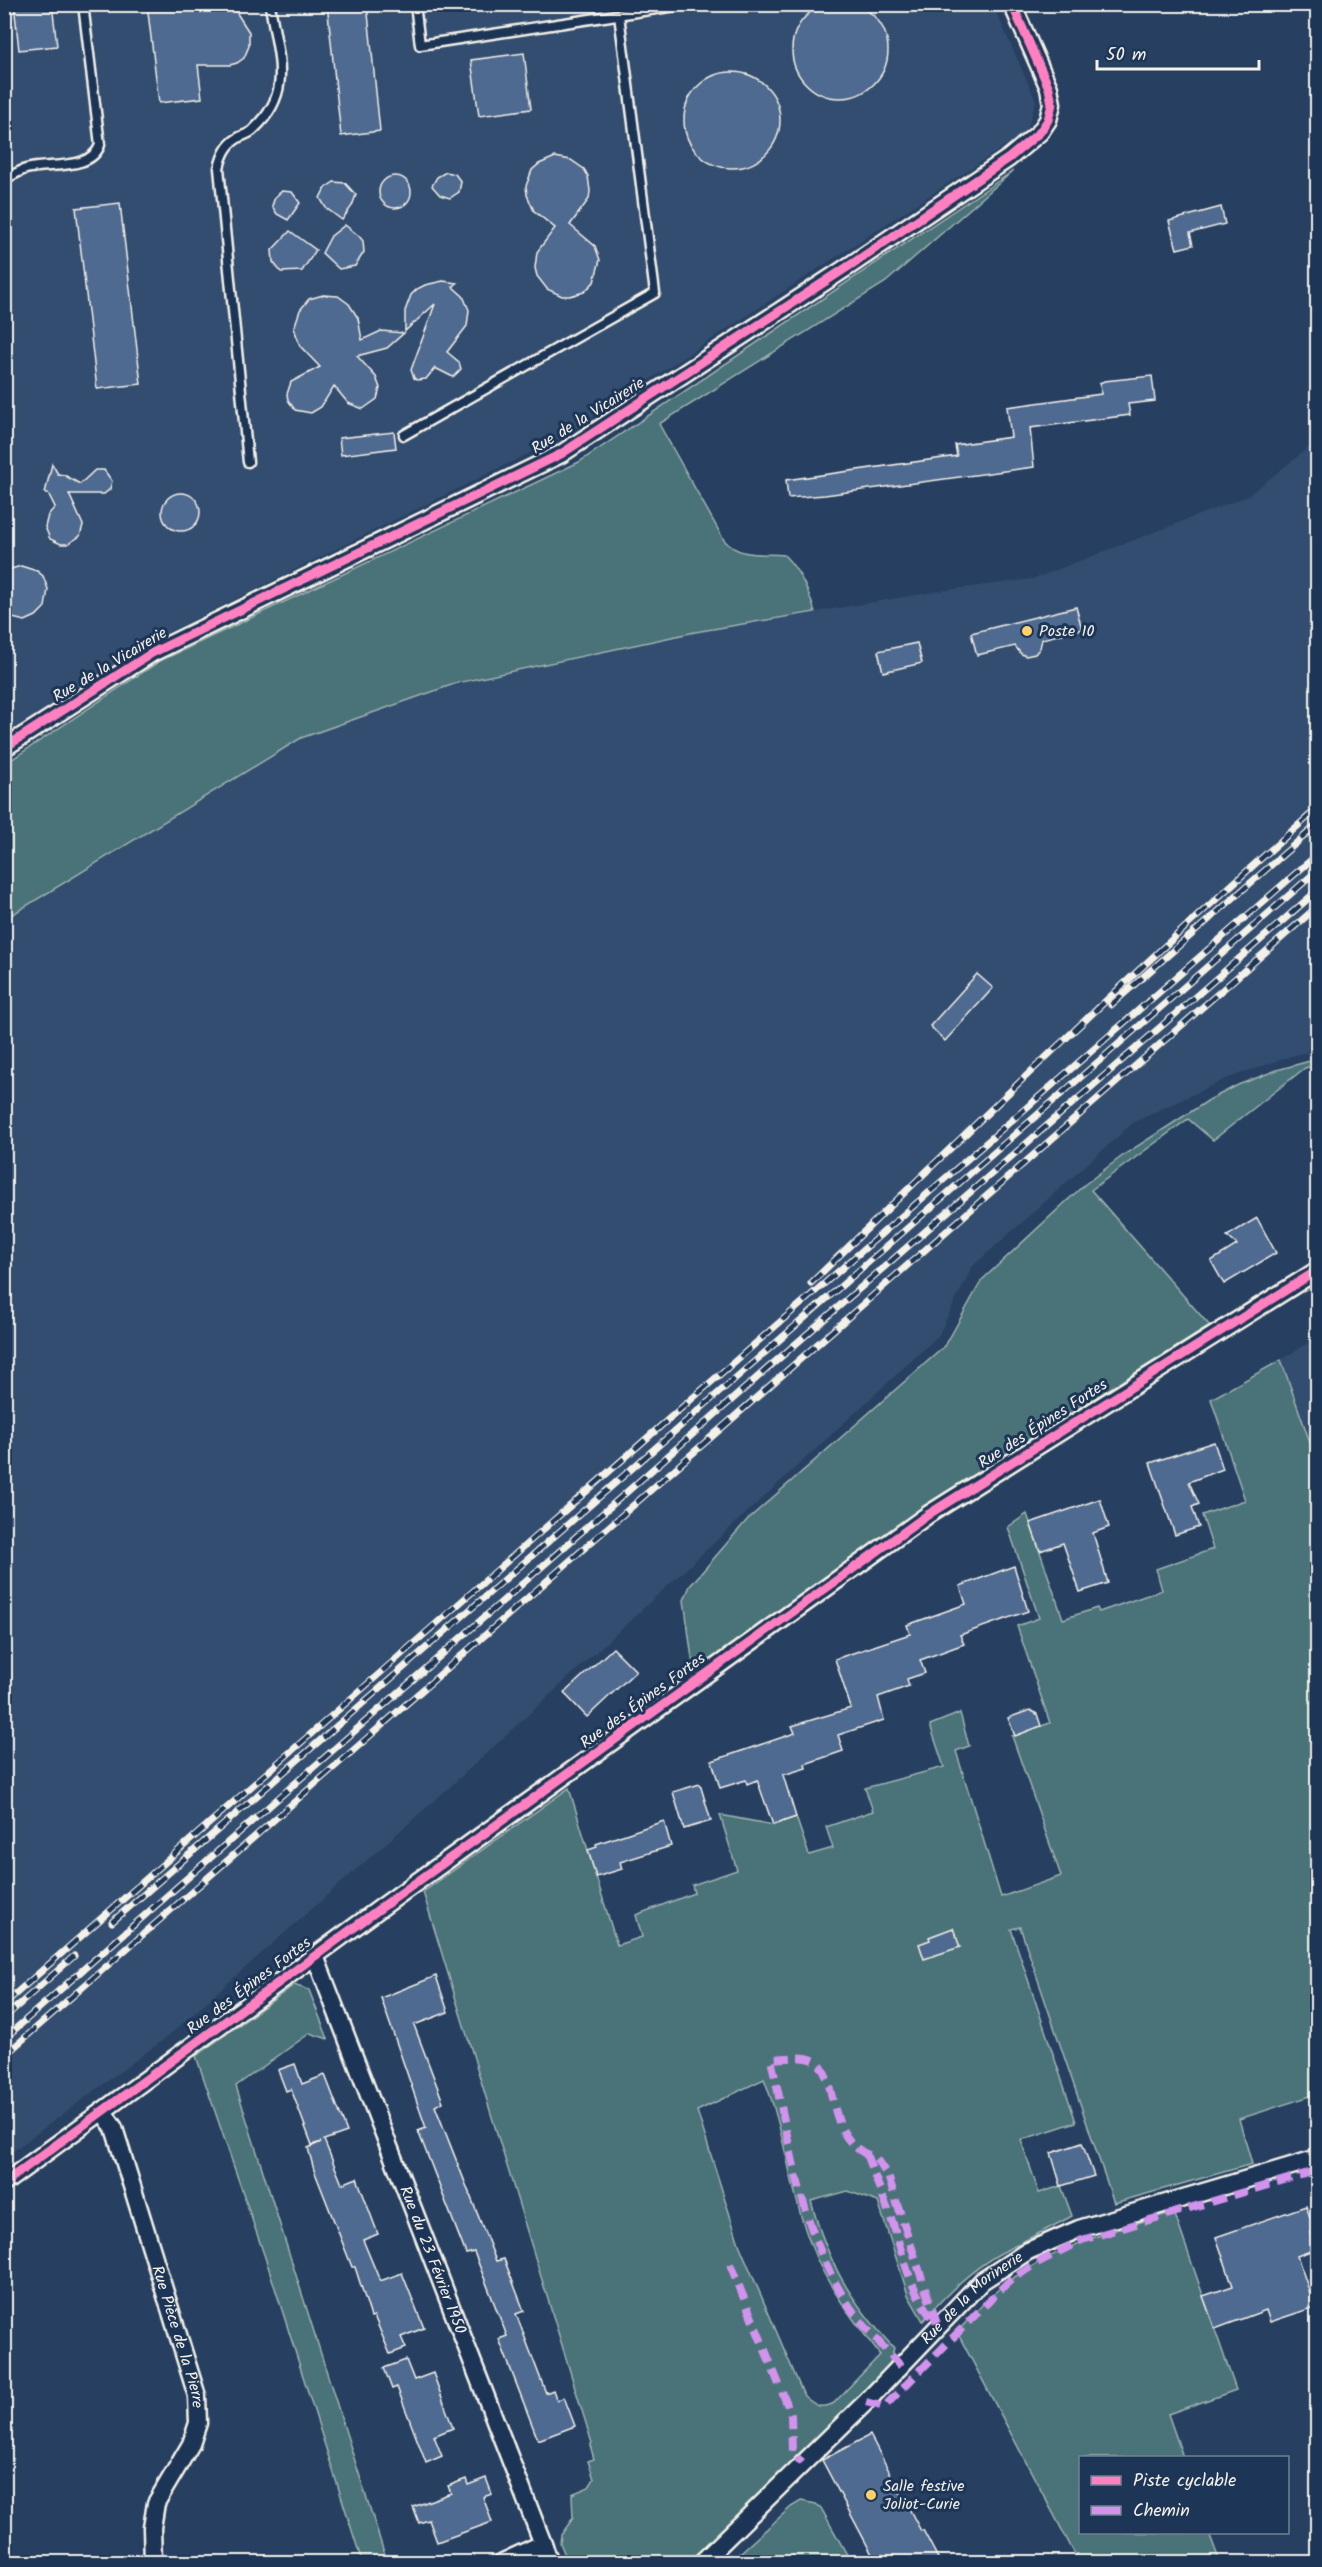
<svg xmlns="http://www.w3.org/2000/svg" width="1322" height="2567" font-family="Kalam,sans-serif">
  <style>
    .built { fill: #334d70 }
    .green { fill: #4a7378; stroke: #9fb2b0; stroke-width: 1.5; fill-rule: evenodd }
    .building { fill: #506a90; stroke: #f4f1e8; stroke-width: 1.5 }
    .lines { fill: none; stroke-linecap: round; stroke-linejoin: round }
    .lane-casing { stroke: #f4f1e8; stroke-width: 13 }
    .street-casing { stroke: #f4f1e8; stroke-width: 21 }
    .lane { stroke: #1d3557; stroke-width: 8 }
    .street { stroke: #1d3557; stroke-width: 16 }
    .rail-casing { stroke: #f4f1e8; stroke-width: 7 }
    .rail { stroke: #1d3557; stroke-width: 4.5; stroke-dasharray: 14; stroke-linecap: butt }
    .quiet { stroke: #d193ec; stroke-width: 8; stroke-dasharray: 15 8; stroke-linecap: butt }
    .cycleway-casing { stroke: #1d3557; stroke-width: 13 }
    .cycleway { stroke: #ff80c0; stroke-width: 9 }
    .poi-dot { fill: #ffd166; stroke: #1d3557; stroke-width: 2 }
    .labels { text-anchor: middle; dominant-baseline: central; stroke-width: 6; stroke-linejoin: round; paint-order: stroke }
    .street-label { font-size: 16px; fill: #f4f1e8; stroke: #1d3557 }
    .poi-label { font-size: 16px; fill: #f4f1e8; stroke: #1d3557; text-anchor: start }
  </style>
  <rect width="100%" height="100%" fill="#274062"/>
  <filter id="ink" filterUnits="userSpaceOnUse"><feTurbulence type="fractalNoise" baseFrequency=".0167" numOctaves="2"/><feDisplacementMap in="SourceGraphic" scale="12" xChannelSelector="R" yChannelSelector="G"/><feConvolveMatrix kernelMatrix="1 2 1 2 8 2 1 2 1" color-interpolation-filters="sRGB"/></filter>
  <g filter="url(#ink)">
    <g class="built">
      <path d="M5 5H993L1036 101 1026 132 564 436 149 642 5 736Z"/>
      <path d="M1317 441V1050L1291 1056 1228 1078 1134 1122 972 1267 938 1336 453 1784 167 2037 5 2157V919L301 738 457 683 695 632 940 591 1033 579 1248 496Z"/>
      <path d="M1317 1337V1465L1281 1360Z"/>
    </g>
    <g class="green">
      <path d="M1013 171 886 282 659 424 724 540C739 558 762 553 784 555 800 571 808 590 815 612L695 632 457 683 301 738 5 919V764L160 661 579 462Z"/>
      <path d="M1317 1059V1065L1305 1068 1213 1140 1188 1119 1091 1190 1210 1326 944 1493 694 1673 684 1600 690 1586 747 1520 945 1346 982 1280 1084 1185 1125 1154 1209 1100 1238 1085 1277 1070Z"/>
      <path d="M1281 1360 1318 1465 1317 2094 1239 2119 1252 2164 1114 2203 1020 1927 1011 1929 1076 2122 1021 2140 1039 2193 1061 2186 1072 2216C1050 2228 1027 2239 1005 2251 973 2267 946 2294 923 2321L908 2295 878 2202 848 2191 811 2201C828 2263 850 2301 894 2348L889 2367 807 2453 688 2562H568L560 2543 561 2535 573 2518 572 2494 589 2487 594 2479 588 2461 594 2459 590 2445 592 2443 423 1892 569 1788 617 1945 642 1937 636 1915 694 1893 692 1885 737 1870 720 1815 773 1825 796 1817 809 1855 833 1848 826 1827 873 1811 865 1788 944 1767 930 1725 960 1713 969 1746 956 1751 1001 1897 1061 1876 1012 1736 1050 1723 1017 1626 1039 1618 1008 1527 1027 1514 1063 1619 1097 1608 1099 1612 1162 1590 1156 1569 1213 1549 1202 1515 1245 1500 1211 1399ZM764 2079C788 2139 791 2209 821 2268 837 2299 859 2327 880 2355L834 2403C820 2410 815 2405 804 2396L739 2244 697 2111Z"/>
      <path d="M294 1985 309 1990 328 2039 310 2033 236 2086 387 2562H362L269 2269 196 2056Z"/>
      <path d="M1174 2212 1236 2390 1168 2414 1183 2457 1080 2458V2532L1209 2533 1220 2562H1079L957 2332C973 2315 990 2294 1009 2281 1059 2245 1117 2229 1174 2212Z"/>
      <path d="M801 2501 816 2504 821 2508 851 2562H730L791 2507Z"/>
    </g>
    <g class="building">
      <circle cx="840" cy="50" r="48"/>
      <path d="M14 4H52L57 46 19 50Z"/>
      <path d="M147 4H231L249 32V46L244 58 237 63 230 65H198L202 98 159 103Z"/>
      <path d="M327 4H367L380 131 341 136Z"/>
      <path d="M524 53 531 109 479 116 471 60Z"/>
      <circle cx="732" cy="120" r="48"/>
      <path d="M555 157 571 160 584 169 588 176 590 191 589 199 570 225 595 246 600 260 594 282 584 292 570 296H562L547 289 537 276 535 268 537 252 555 228 534 211 527 195 526 186 532 170 539 164Z"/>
      <path d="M446 172 455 174 461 182 459 192 450 198 440 195 432 186 437 177Z"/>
      <circle cx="395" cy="192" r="16"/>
      <path d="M334 182 345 183 356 195 352 206 342 220 326 208 320 198 325 188Z"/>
      <path d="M282 191 292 192 300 203 288 220 277 214 272 206 275 197Z"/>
      <path d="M120 203 141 384 97 389 76 208Z"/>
      <path d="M1221 207 1225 224 1190 233 1193 245 1177 249 1169 221Z"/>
      <path d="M345 225 359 236 363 241 364 252 355 266 339 269 322 253 331 236Z"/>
      <path d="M290 231 316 250 302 271 281 272 273 262 272 250Z"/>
      <path d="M443 281 457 283 453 287 463 296 469 310 467 326 447 352 459 362 461 369 453 377 435 368 426 379 417 380 414 378 411 370 435 304 405 331V311L411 295 417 289 425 285Z"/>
      <path d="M323 295 338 296 349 304 358 318 362 340 381 331 404 333 387 348 357 356 376 377 380 388 377 399 363 409 348 403 334 386 321 407 311 413 295 410 288 400 287 394 291 382 320 367 300 346 294 328 300 310 309 299Z"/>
      <path d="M1152 376 1155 401 1128 404 1130 415 1030 428 1034 467 825 495 788 498 786 480 957 456 955 445 1011 437 1007 407 1101 394 1100 383 1104 381Z"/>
      <path d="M394 432 396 448 341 455 339 438Z"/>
      <path d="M52 464 58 474 64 475 80 484 95 470H104L112 481 110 489 104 494H69L83 525 80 536 68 544H61L50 539 45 527 48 515 55 507 48 493H45Z"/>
      <circle cx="181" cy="512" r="19"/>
      <path d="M21 566 37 571 43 576 48 589 45 607 36 616 25 621 4 616V571Z"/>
      <path d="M1076 607 1082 629 1042 639 1040 648 1035 654 1026 656 1021 654 1015 646 977 655 971 633Z"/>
      <path d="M917 643 922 663 883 672 878 651Z"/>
      <path d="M977 974 993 988 945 1041 930 1026Z"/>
      <path d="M1257 1218 1276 1253 1224 1284 1211 1261 1237 1245 1227 1236Z"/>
      <path d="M1214 1442 1223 1469 1189 1482 1199 1504 1192 1507 1199 1527 1175 1535 1150 1463Z"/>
      <path d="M1100 1499 1109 1527 1093 1533 1108 1583 1080 1592 1063 1543 1040 1551 1030 1523Z"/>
      <path d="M1014 1566 1028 1611 960 1635 964 1644 920 1660 925 1673 907 1679 909 1686 878 1697 884 1720 838 1735 843 1751 805 1764 806 1768 783 1775 796 1817 773 1825 757 1780 747 1784 746 1780 720 1788 712 1761 795 1733 792 1726 851 1708 835 1659 910 1634 907 1625 966 1604 960 1586Z"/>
      <path d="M613 1648 636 1671 587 1717 564 1693Z"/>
      <path d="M1030 1710 1037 1714 1041 1726 1015 1736 1008 1718Z"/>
      <path d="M700 1784 711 1821 684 1829 673 1792Z"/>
      <path d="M664 1821 671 1846 620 1862 622 1869 596 1877 588 1850 597 1847 596 1844Z"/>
      <path d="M953 1928 960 1947 924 1959 919 1944 930 1940 929 1937Z"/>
      <path d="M436 1976 448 2012 414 2025 443 2102 435 2106 496 2261 504 2259 524 2311 516 2314 546 2393 553 2390 557 2401 564 2397 575 2426 538 2440 499 2339 507 2336 474 2252 466 2254 418 2131 426 2128 381 1998Z"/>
      <path d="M295 2064 302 2084 325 2075 347 2132 324 2140 342 2184 357 2178 378 2234 363 2240 380 2281 402 2273 424 2328 401 2337 406 2348 390 2354 374 2316 371 2317 355 2267H352L314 2170 308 2148 321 2142 312 2145 291 2089 286 2091 278 2070Z"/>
      <path d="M1082 2143 1094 2176 1061 2186 1051 2153Z"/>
      <path d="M1306 2206 1315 2231 1310 2233 1316 2249 1297 2256 1315 2307 1270 2322 1266 2310 1215 2329 1203 2296 1233 2286 1216 2237Z"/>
      <path d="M406 2360 414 2380 433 2373 453 2428 434 2436 442 2456 426 2463 397 2387 392 2389 384 2368Z"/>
      <path d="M870 2435 921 2531 923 2530 940 2562H876L822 2460Z"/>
      <path d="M486 2478 492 2494 483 2497 492 2522 437 2542 429 2520 419 2523 413 2507 451 2493 448 2486 466 2479 468 2485Z"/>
    </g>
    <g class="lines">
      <defs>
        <g id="lane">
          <path d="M415 4 420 45 689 4"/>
          <path d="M4 180C11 176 19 171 26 169 49 163 91 171 100 145L83 4"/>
          <path d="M404 435 655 293 619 15"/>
          <path d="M248 462 219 168C222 156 226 145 238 138 243 135 250 134 254 129 296 90 276 52 270 4"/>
        </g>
        <g id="street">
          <path d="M4 748 152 653 561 454 852 264 1009 158 1040 132 1048 120 1052 104 1049 88 1012 4"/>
          <path id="s1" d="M315 1956 550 2562"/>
          <path id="s2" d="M103 2112 114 2128 197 2396 198 2423 191 2444 156 2503 152 2528 153 2562"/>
          <path d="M4 2183 382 1907 929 1514 1318 1270"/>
          <path d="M503 2562 542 2544"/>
          <path id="s3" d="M702 2562 866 2402 982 2281 1028 2251 1079 2229 1318 2158"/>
        </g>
      </defs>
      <use href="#lane" class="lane-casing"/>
      <use href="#street" class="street-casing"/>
      <use href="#lane" class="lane"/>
      <use href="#street" class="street"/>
      <defs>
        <g id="rail">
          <path d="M1111 1005 1318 824"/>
          <path d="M811 1283C977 1122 1144 961 1318 808"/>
          <path d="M112 1922 1318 870"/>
          <path d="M4 2004 679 1410 1318 854"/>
          <path d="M4 2018 74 1956"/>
          <path d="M4 2039 768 1368 1318 890"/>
          <path d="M4 2056 1318 906"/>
        </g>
      </defs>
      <use href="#rail" class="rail-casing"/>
      <use href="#rail" class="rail"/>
      <g class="quiet">
        <path d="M866 2154C875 2178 885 2201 893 2224 904 2259 911 2293 935 2322"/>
        <path d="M730 2264 787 2404 791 2415 792 2452 802 2463"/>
        <path d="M901 2366C883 2347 865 2328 850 2307 801 2235 790 2143 771 2059 783 2059 802 2055 813 2060 840 2071 823 2144 875 2157L888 2176 938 2327"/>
        <path d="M866 2402 884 2407 1008 2282 1035 2264 1082 2240 1318 2170"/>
      </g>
      <defs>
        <g id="cycleway">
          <path d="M4 748 152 653 561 454 852 264 1009 158 1040 132 1048 120 1052 104 1049 88 1012 4"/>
          <path d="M4 2183 382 1907 929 1514 1318 1270"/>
        </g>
      </defs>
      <use href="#cycleway" class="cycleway-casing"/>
      <use href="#cycleway" class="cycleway"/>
    </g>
  </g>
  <g class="poi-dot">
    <circle cx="1027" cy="631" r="6"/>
    <circle cx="871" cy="2495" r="6"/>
  </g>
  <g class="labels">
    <g class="street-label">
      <text transform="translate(588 416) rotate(-32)">Rue de la Vicairerie</text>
      <text transform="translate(110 665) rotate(-31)">Rue de la Vicairerie</text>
      <text transform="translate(1043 1424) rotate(-33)">Rue des Épines Fortes</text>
      <text transform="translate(643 1701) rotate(-36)">Rue des Épines Fortes</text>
      <text transform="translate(249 1986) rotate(-37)">Rue des Épines Fortes</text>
      <text stroke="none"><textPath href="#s1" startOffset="326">Rue du 23 Février 1950</textPath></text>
      <text stroke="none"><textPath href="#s3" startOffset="378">Rue de la Morinerie</textPath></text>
      <text stroke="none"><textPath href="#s2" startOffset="238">Rue Pièce de la Pierre</textPath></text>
    </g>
    <g class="poi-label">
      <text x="1039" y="631">Poste 10</text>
      <text x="883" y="2486">Salle festive<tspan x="883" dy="18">Joliot-Curie</tspan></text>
    </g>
  </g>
  <rect width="1322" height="2567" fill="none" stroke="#1d3557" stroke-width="24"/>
  <rect x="12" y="12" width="1298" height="2543" fill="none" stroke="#f4f1e8" stroke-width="2" filter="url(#ink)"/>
  <rect x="1079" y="2456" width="210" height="78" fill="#1d3557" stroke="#738091" stroke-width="1.5"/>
  <rect x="1091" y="2476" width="30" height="9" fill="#ff80c0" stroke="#738091" stroke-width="1.5"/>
  <text x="1133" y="2486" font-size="18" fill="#f4f1e8">Piste cyclable</text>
  <rect x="1091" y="2506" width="30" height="9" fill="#d193ec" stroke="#738091" stroke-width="1.5"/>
  <text x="1133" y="2516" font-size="18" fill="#f4f1e8">Chemin</text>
  <path d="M1097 60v9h162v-9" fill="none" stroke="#f4f1e8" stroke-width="3"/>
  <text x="1106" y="60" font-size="18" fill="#f4f1e8" stroke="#1d3557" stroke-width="4.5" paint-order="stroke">50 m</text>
</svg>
